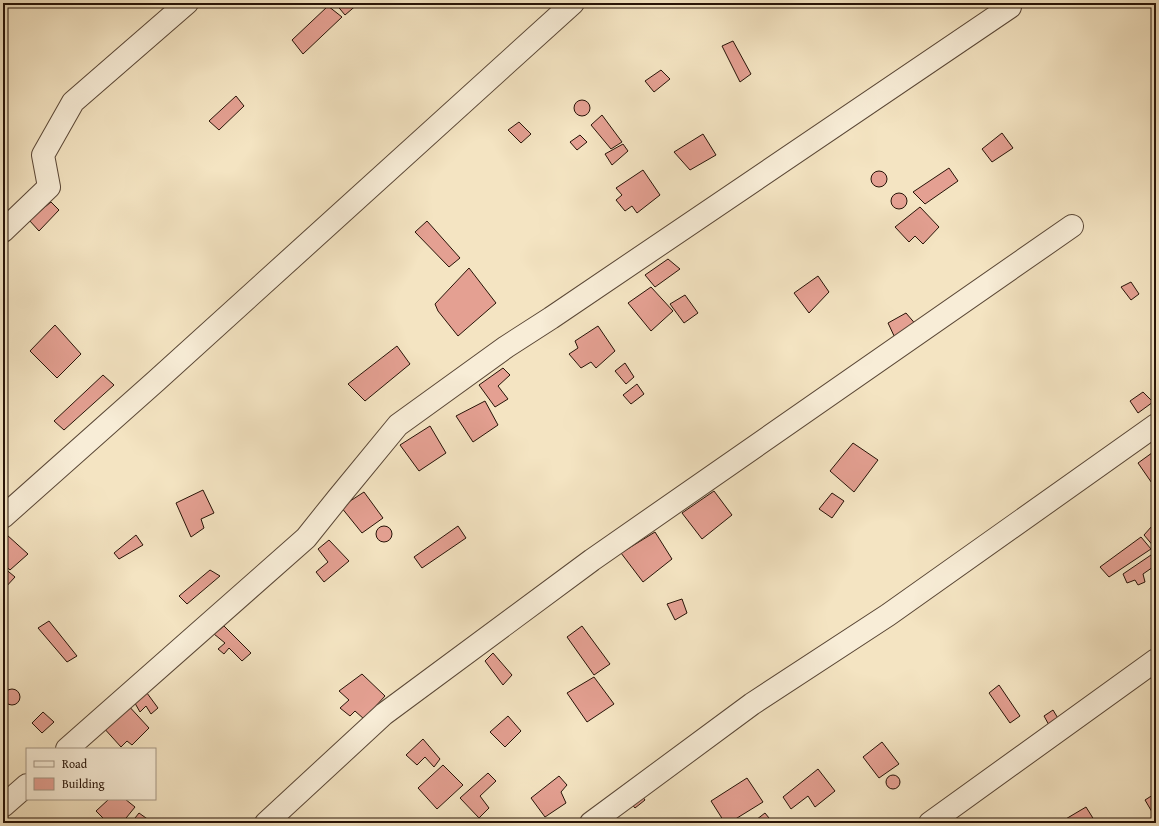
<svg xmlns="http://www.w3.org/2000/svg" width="1159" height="826" font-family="'Gentium Book Plus',serif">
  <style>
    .building { fill: #e4a092; stroke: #271307 }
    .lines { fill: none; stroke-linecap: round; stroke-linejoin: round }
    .minor-casing { stroke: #5a4736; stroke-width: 24 }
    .minor { stroke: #f8edd7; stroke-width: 22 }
  </style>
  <rect width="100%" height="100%" fill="#f4e4c2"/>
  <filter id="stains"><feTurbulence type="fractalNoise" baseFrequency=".005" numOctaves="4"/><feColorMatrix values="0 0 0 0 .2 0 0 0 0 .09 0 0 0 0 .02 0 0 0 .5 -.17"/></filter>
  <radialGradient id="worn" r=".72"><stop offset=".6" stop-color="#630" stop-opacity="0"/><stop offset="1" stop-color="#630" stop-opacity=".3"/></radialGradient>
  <g class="building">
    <path d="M335 3H359L345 15Z"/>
    <path d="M328 6 342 17 303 54 292 40Z"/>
    <path d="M733 41 751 74 740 82 722 46Z"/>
    <path d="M661 70 670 79 654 92 645 81Z"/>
    <path d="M236 96 244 106 219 130 209 121Z"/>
    <circle cx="582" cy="108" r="8"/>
    <path d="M602 115 622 142 611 149 591 125Z"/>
    <path d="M519 122 531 134 521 143 508 130Z"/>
    <path d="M1002 133 1013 148 992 162 982 149Z"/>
    <path d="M703 134 716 155 690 170 674 152Z"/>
    <path d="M580 135 587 142 577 150 570 142Z"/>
    <path d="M623 144 628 151 612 165 605 154Z"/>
    <path d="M949 168 958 181 925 204 913 192Z"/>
    <path d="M643 170 660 195 637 213 632 206 625 211 616 200 622 195 616 188Z"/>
    <circle cx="879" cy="179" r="8"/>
    <circle cx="899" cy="201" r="8"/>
    <path d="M51 202 59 210 39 231 29 220Z"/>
    <path d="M920 207 939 227 923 244 915 236 909 242 895 227Z"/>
    <path d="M427 221 460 258 449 267 415 232Z"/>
    <path d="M668 259 680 269 655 287 645 275Z"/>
    <path d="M469 268 496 303 458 336 438 311 435 304Z"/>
    <path d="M818 276 829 292 809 313 794 293Z"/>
    <path d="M1131 282 1139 294 1131 300 1121 287Z"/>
    <path d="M651 287 673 311 651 331 628 303Z"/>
    <path d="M685 295 698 313 684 323 670 304Z"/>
    <path d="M906 313 918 327 896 340 888 323Z"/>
    <path d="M55 325 81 354 57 378 30 351Z"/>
    <path d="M598 326 615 351 596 368 591 362 581 368 569 354 578 348 575 341Z"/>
    <path d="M397 346 410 364 365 401 348 384Z"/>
    <path d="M625 363 634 377 626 384 615 371Z"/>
    <path d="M503 368 510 375 498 386 508 399 495 407 479 385Z"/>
    <path d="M103 375 114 385 64 430 54 421Z"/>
    <path d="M637 384 644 394 631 404 623 395Z"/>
    <path d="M1143 392 1153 402 1138 413 1130 401Z"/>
    <path d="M485 401 498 425 473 442 456 416Z"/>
    <path d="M430 426 446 453 419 471 400 445Z"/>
    <path d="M853 443 878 460 854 492 830 471Z"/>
    <path d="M1156 450V489L1138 463Z"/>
    <path d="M203 490 214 513 201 519 204 528 191 537 176 503Z"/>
    <path d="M714 491 732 515 702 539 682 513Z"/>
    <path d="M364 492 383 518 362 533 341 507Z"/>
    <path d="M832 493 844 501 832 518 819 509Z"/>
    <path d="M458 526 466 538 422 568 414 557Z"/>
    <path d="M1152 526 1156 531V547L1155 548 1144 535Z"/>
    <circle cx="384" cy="534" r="8"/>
    <path d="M655 532 672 559 643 582 621 553Z"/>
    <path d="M7 535 28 554 10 570 3 564V539Z"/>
    <path d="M136 535 143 545 119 559 114 553Z"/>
    <path d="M1141 537 1151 549 1109 577 1100 567Z"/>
    <path d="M329 540 349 561 324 582 316 572 328 562 318 549Z"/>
    <path d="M1151 555 1156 563V565L1143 574 1145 582 1138 585 1135 580 1127 583 1123 574Z"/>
    <path d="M3 567 15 577 4 589 3 588Z"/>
    <path d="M210 570 220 576 187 604 179 596Z"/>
    <path d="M682 599 687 613 675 620 667 604Z"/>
    <path d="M49 621 77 656 67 662 38 628Z"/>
    <path d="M224 626 251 653 242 661 229 648 224 654 218 649 225 643 214 634Z"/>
    <path d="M582 626 610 664 594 675 567 637Z"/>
    <path d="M493 653 512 675 503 685 485 661Z"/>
    <path d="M362 674 385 696 364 719 355 711 350 716 340 708 349 700 339 691Z"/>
    <path d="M594 677 614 704 587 722 567 693Z"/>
    <path d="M999 685 1020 716 1010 723 989 693Z"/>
    <path d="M144 689 158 708 151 714 146 706 140 712 132 698Z"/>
    <circle cx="12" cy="697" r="8"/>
    <path d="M126 703 149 728 132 745 127 741 121 747 102 726Z"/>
    <path d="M1053 710 1059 720 1049 725 1044 716Z"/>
    <path d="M43 712 54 722 42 733 32 723Z"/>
    <path d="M508 716 521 731 505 747 490 732Z"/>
    <path d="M423 739 440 759 434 767 425 757 417 765 406 755Z"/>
    <path d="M882 742 899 764 879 778 863 757Z"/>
    <path d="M443 765 463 785 437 809 418 788Z"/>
    <path d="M818 769 835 791 815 807 808 796 791 809 783 797Z"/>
    <path d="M488 773 496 781 480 796 489 808 479 818 460 798Z"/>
    <circle cx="893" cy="782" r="7"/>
    <path d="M559 776 567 785 561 792 566 803 545 817 531 798Z"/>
    <path d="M747 778 763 802 729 823H725L711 801Z"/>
    <path d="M639 792 645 800 635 808 628 800Z"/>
    <path d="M1156 793V816L1155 817 1145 800Z"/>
    <path d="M109 799H125L135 807 122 823H108L96 811Z"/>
    <path d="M1086 807 1096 823H1059Z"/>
    <path d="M139 813 153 823H131Z"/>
    <path d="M765 813 773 823H752Z"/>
  </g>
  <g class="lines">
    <defs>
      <g id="minor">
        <path d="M3 231 49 187 43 155 73 102 187 3"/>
        <path d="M3 517 156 381 573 3"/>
        <path d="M67 749 306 538 338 498 398 425 506 347 551 318 1010 7"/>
        <path d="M3 806 27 785"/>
        <path d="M266 823 384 714 592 560 1072 226"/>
        <path d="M591 823 752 704 888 615 1156 425"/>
        <path d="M930 823 1156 660"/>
      </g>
    </defs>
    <use href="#minor" class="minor-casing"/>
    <use href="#minor" class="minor"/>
  </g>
  <rect width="1159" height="826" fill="none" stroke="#f4e4c2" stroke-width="16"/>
  <rect x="4" y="4" width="1151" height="818" fill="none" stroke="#271307" stroke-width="2"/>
  <rect x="8" y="8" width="1143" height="810" fill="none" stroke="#271307"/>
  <rect x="26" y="748" width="130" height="52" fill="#f8edd7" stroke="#a49684"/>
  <rect x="34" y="761" width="20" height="6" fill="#f8edd7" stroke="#a49684"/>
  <text x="62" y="768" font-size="12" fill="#271307">Road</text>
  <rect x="34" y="778" width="20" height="12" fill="#e4a092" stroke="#a49684"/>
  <text x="62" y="788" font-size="12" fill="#271307">Building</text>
  <rect width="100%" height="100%" filter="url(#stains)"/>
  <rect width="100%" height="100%" fill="url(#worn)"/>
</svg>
